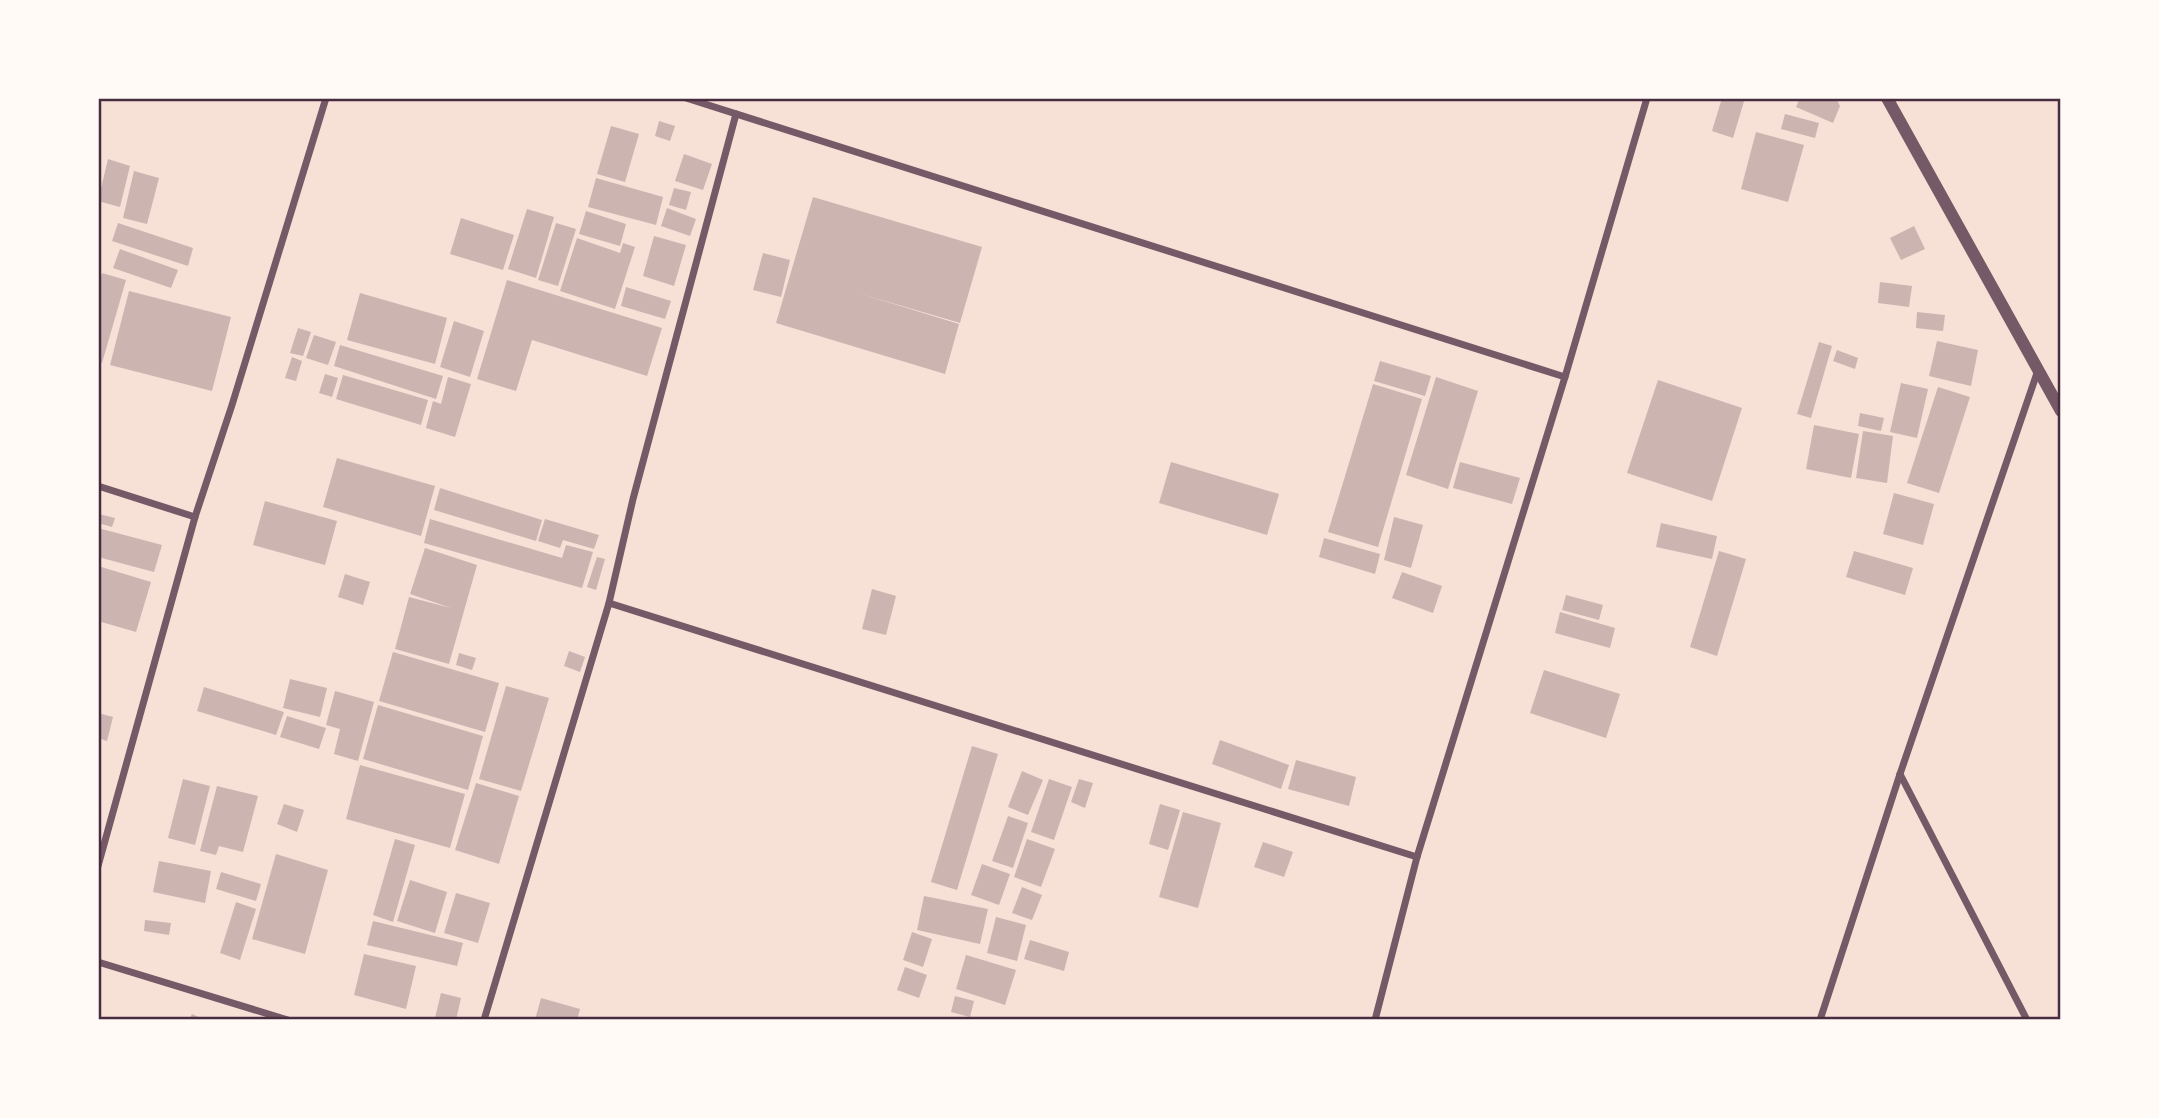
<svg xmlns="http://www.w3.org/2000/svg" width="2159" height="1118" font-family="'Roboto Condensed',sans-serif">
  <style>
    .building { fill: #ccb4b1 }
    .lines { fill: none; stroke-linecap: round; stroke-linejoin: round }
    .minor { stroke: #755966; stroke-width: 7 }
    .tertiary { stroke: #755966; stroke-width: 12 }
    .neatline { fill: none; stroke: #4a2c40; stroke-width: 2.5 }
  </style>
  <rect width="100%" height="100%" fill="#f7e1d7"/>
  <g class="building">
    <path d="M1722 98H1745L1733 138 1712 131Z"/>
    <path d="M1800 98H1836L1840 106 1833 123 1796 107Z"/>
    <path d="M1785 114 1819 123 1815 138 1781 129Z"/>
    <path d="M659 121 675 126 670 141 655 136Z"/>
    <path d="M611 126 639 134 625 182 597 174Z"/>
    <path d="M1756 132 1804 145 1788 202 1741 189Z"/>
    <path d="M684 154 712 164 703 190 675 181Z"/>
    <path d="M108 159 130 166 120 207 98 201Z"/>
    <path d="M134 171 159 178 147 224 123 218Z"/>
    <path d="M596 178 663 197 656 225 588 207Z"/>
    <path d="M674 188 691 192 686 210 669 205Z"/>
    <path d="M813 197 982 247 960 323 858 293 959 324 945 374 776 323Z"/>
    <path d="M667 208 696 219 690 236 661 226Z"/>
    <path d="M527 209 554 217 536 278 508 269Z"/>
    <path d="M586 211 626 224 620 246 579 234Z"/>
    <path d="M461 218 514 235 503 270 450 254Z"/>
    <path d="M118 223 193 248 188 266 112 241Z"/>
    <path d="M556 223 576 229 558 286 538 280Z"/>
    <path d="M1914 226 1925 249 1901 260 1890 238Z"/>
    <path d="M654 236 686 245 674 286 643 276Z"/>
    <path d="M577 238 620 253 623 243 635 247 615 309 560 291Z"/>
    <path d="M120 249 178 270 171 288 113 268Z"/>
    <path d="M763 253 790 260 781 297 753 290Z"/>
    <path d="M102 273 126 280 102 363 98 361V285Z"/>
    <path d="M507 280 662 328 647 376 532 340 516 391 477 379Z"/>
    <path d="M1880 282 1912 286 1909 307 1878 303Z"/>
    <path d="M626 287 671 301 665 319 621 306Z"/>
    <path d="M129 291 231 317 212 391 110 365Z"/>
    <path d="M360 293 447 318 435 364 347 340Z"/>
    <path d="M1917 312 1945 315 1943 331 1916 328Z"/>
    <path d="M454 321 484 331 470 377 440 367Z"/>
    <path d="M298 328 311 332 303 356 290 353Z"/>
    <path d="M314 335 336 342 328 365 306 358Z"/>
    <path d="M1937 341 1978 350 1971 386 1929 376Z"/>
    <path d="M1819 342 1832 346 1811 418 1797 414Z"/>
    <path d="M340 345 443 376 436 399 334 366Z"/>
    <path d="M1837 350 1858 358 1855 369 1833 361Z"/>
    <path d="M292 357 302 361 296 381 285 378Z"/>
    <path d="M1380 361 1431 376 1425 396 1374 381Z"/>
    <path d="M325 374 338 378 332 397 319 393Z"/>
    <path d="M343 375 428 400 421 425 336 399Z"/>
    <path d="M448 377 471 384 455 437 426 428 433 401 441 404Z"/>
    <path d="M1436 377 1478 391 1448 489 1406 475Z"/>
    <path d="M1658 380 1742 408 1712 501 1627 473Z"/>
    <path d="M1901 383 1928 389 1917 438 1890 432Z"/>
    <path d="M1373 384 1422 399 1378 547 1328 532Z"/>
    <path d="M1938 387 1970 397 1939 493 1907 483Z"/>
    <path d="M1860 413 1884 418 1881 431 1858 426Z"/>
    <path d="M1814 425 1859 434 1851 478 1806 469Z"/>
    <path d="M1863 431 1893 436 1887 483 1856 478Z"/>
    <path d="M337 458 435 486 421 536 323 507Z"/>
    <path d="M1171 462 1279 494 1267 535 1159 503Z"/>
    <path d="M1460 462 1520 478 1512 504 1453 488Z"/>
    <path d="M440 488 542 520 536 541 434 510Z"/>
    <path d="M1894 493 1934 504 1923 545 1883 534Z"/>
    <path d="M265 501 337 521 325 565 253 545Z"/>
    <path d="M99 514 115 518 112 527 98 523Z"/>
    <path d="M1394 517 1423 525 1411 568 1384 560Z"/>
    <path d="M430 519 562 558 566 545 593 552 582 588 424 543Z"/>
    <path d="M545 519 599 535 594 549 563 540 560 548 538 541Z"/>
    <path d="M1661 523 1717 536 1712 559 1656 547Z"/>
    <path d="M98 528 162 545 154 572 98 557Z"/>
    <path d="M1324 538 1380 554 1375 574 1319 557Z"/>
    <path d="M425 548 477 565 449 664 395 649 409 597 451 608 410 594Z"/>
    <path d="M1719 551 1746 559 1717 656 1690 647Z"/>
    <path d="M1854 551 1913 568 1905 595 1846 577Z"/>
    <path d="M597 557 605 559 596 590 587 587Z"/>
    <path d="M98 566 151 582 136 632 98 621Z"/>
    <path d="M1402 572 1442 586 1433 613 1392 598Z"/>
    <path d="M345 574 370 582 363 605 338 597Z"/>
    <path d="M872 589 896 596 886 635 862 629Z"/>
    <path d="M1566 595 1603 605 1599 620 1562 610Z"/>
    <path d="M1560 612 1615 628 1610 648 1555 633Z"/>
    <path d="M569 651 585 657 580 672 564 666Z"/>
    <path d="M393 652 499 683 485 732 379 701Z"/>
    <path d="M459 653 476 658 472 670 456 665Z"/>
    <path d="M1544 670 1620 694 1606 738 1530 713Z"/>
    <path d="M290 679 327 688 320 717 283 708Z"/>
    <path d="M506 686 549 698 521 791 479 779Z"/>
    <path d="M204 687 284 712 276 735 197 711Z"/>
    <path d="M335 691 374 702 358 761 334 754 340 729 326 725Z"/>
    <path d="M378 705 483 736 468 790 363 759Z"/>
    <path d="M98 713 113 717 107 741 98 738Z"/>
    <path d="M287 716 326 728 319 749 280 737Z"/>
    <path d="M1220 740 1289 765 1281 789 1212 764Z"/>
    <path d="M972 746 998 754 957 890 931 882Z"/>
    <path d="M1296 760 1356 777 1349 806 1288 789Z"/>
    <path d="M360 765 465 794 450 848 346 819Z"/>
    <path d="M1022 771 1043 780 1028 815 1008 807Z"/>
    <path d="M183 779 210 786 195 845 168 838Z"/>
    <path d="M1049 779 1072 787 1054 840 1031 832Z"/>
    <path d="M1079 779 1093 783 1085 808 1071 802Z"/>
    <path d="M476 783 519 796 499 864 455 850Z"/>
    <path d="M217 786 258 796 243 852 219 846 216 855 200 851Z"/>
    <path d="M284 804 304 810 297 832 277 824Z"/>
    <path d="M1160 804 1180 810 1168 850 1149 844Z"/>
    <path d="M1183 812 1221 823 1198 908 1159 897Z"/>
    <path d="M1008 816 1028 823 1013 868 992 861Z"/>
    <path d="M395 839 415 845 393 922 373 915Z"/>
    <path d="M1027 839 1055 849 1041 887 1014 877Z"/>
    <path d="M1263 842 1293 852 1284 877 1254 867Z"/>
    <path d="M276 854 328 870 305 954 252 939Z"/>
    <path d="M159 861 211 871 205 903 153 892Z"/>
    <path d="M982 864 1010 874 999 905 971 895Z"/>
    <path d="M221 872 261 884 256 901 216 889Z"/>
    <path d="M410 880 447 892 435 933 397 921Z"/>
    <path d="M1022 887 1042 895 1032 920 1012 913Z"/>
    <path d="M456 893 490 903 478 943 444 933Z"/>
    <path d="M924 896 988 909 980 944 917 930Z"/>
    <path d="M236 902 256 909 240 960 220 953Z"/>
    <path d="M996 917 1026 925 1017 961 987 953Z"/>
    <path d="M145 920 171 923 169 935 144 931Z"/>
    <path d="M373 921 463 943 457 966 367 945Z"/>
    <path d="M912 932 932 939 923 967 903 960Z"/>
    <path d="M1030 940 1069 952 1064 971 1024 959Z"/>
    <path d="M364 954 416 966 406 1009 354 995Z"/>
    <path d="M966 955 1016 970 1005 1005 956 989Z"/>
    <path d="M905 967 927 975 919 998 897 990Z"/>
    <path d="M441 993 461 998 456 1020 435 1018Z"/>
    <path d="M955 996 974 1001 970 1017 951 1012Z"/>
    <path d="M541 998 580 1009 577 1020H535Z"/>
    <path d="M192 1014 205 1020H189Z"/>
  </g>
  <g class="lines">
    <g class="minor">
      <path d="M686 98 1565 377"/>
      <path d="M98 486 195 517"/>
      <path d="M609 603 1417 857"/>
      <path d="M1900 774 2027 1020"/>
      <path d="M98 866 195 517 232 405 326 98"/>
      <path d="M98 962 288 1020"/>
      <path d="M484 1020 609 603 633 499 736 114"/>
      <path d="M1375 1020 1417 857 1565 377 1647 98"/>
      <path d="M1820 1020 1900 774 2038 370"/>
    </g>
    <path class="tertiary" d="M1887 98 2061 411"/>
  </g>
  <rect width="2159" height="1118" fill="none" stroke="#fffaf5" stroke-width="200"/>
  <rect x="100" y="100" width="1959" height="918" class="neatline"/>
</svg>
